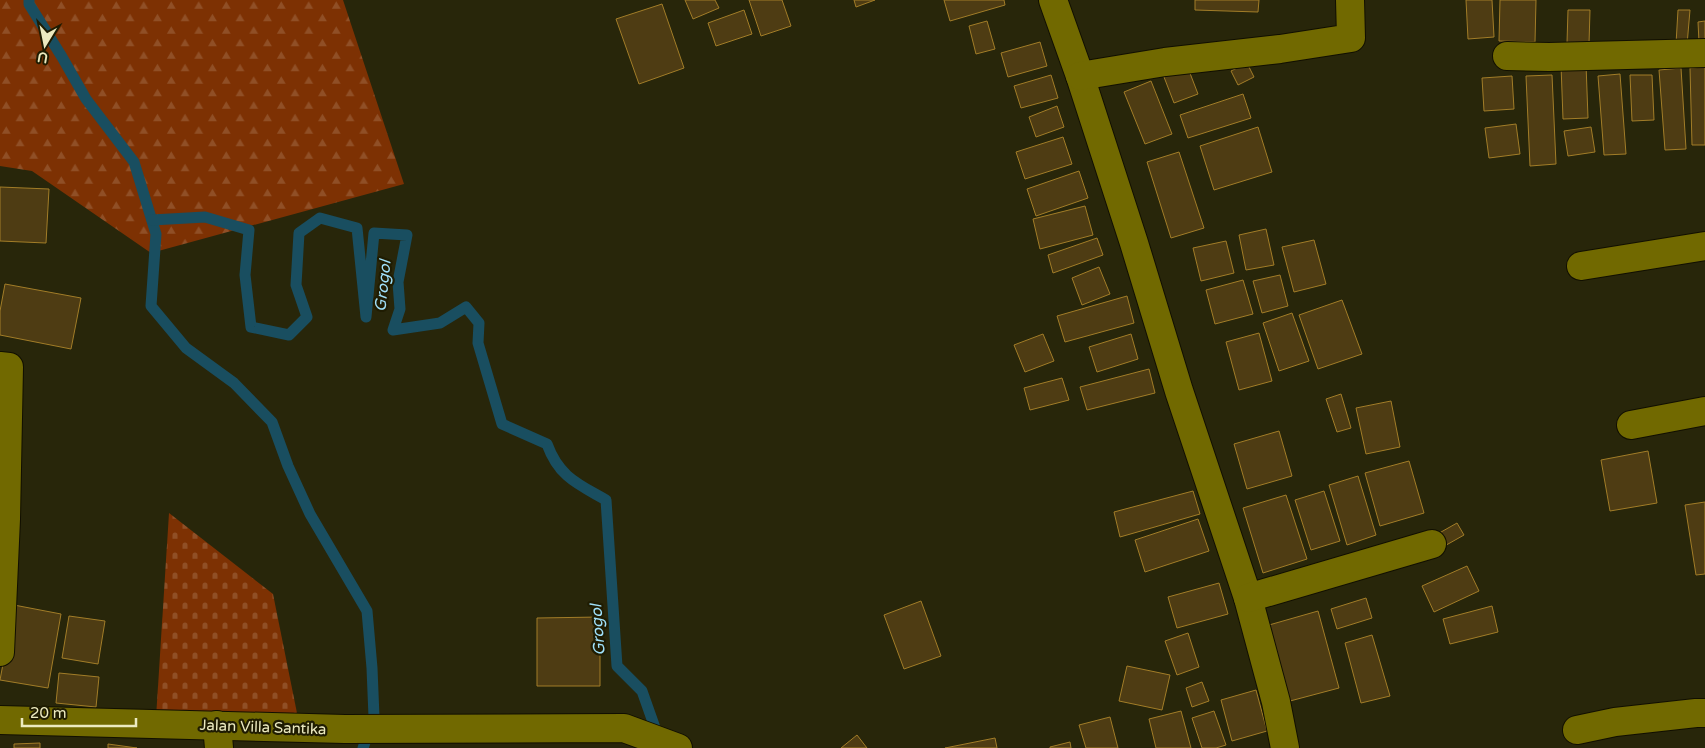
<svg xmlns="http://www.w3.org/2000/svg" width="1705" height="748" font-family="'Varela Round',sans-serif">
  <style>
    .forest { fill: url(#forest-firs) }
    .cemetery { fill: url(#cemetery-stones) }
    .lines { fill: none; stroke-linecap: round; stroke-linejoin: round }
    .stream { stroke: #194e60; stroke-width: 11 }
    .building { fill: #4e3c13; stroke: #a27d28 }
    .minor-casing { stroke: #110f00; stroke-width: 30 }
    .minor { stroke: #716900; stroke-width: 28 }
    .labels { text-anchor: middle; dominant-baseline: central; stroke-width: 4.5; stroke-linejoin: round; paint-order: stroke }
    .street-label { font-size: 15px; fill: #eceac0; stroke: #1f1c02 }
    .water-label { font-size: 16px; font-style: italic; fill: #a0e1fa; stroke: #1f1c02 }
  </style>
  <defs>
    <pattern id="forest-firs" width="22" height="20" patternUnits="userSpaceOnUse" patternTransform="scale(1.25)"><rect width="22" height="20" fill="#7d3103"/><path d="M5 1l3.5 6h-7zM16 11l3.5 6h-7z" fill="#904f26"/></pattern>
    <pattern id="cemetery-stones" width="16" height="16" patternUnits="userSpaceOnUse" patternTransform="scale(1.25)"><rect width="16" height="16" fill="#7d3103"/><path d="M2 7V4a2 2 0 0 1 4 0v3zM10 15v-3a2 2 0 0 1 4 0v3z" fill="#904f26"/></pattern>
  </defs>
  <rect width="100%" height="100%" fill="#28260a"/>
  <path class="forest" d="M0 0H343L404 184 151 253 32 171 0 166Z"/>
  <path class="cemetery" d="M169 513 273 594 300 728 156 718Z"/>
  <g class="lines">
    <g class="stream">
      <path d="M29 0V4L62 57 86 99 134 162 156 234 151 306 186 348 234 383 272 422 288 466 310 514 367 611 372 668 374 717 363 748"/>
      <path d="M152 220 205 217 249 230 245 275 251 327 289 335 307 317 296 285 299 233 320 218 357 228 366 317 374 233 407 235 398 282 400 309 393 330 440 323 466 307 479 323 478 343 502 424 547 444C559 477 578 484 606 500L617 666 642 691 659 739"/>
    </g>
  </g>
  <g class="building">
    <path d="M685 0H715L719 8 693 19Z"/>
    <path d="M749 0H782L791 26 761 36Z"/>
    <path d="M854 0H875L856 7Z"/>
    <path d="M944 0H1004L1005 5 950 21Z"/>
    <path d="M1195 0H1259L1258 12 1195 10Z"/>
    <path d="M1466 0H1492L1494 37 1468 39Z"/>
    <path d="M1500 0H1536L1535 42 1499 41Z"/>
    <path d="M662 4 684 68 639 84 616 19Z"/>
    <path d="M744 10 752 34 716 46 708 23Z"/>
    <path d="M1568 10H1590L1589 44 1567 43Z"/>
    <path d="M1678 10H1690L1687 45 1676 44Z"/>
    <path d="M987 21 995 49 976 54 969 26Z"/>
    <path d="M1705 21V41L1699 42 1698 22Z"/>
    <path d="M1040 42 1047 66 1008 77 1001 53Z"/>
    <path d="M1247 63 1254 77 1238 85 1231 71Z"/>
    <path d="M1586 64 1588 118 1563 119 1561 65Z"/>
    <path d="M1705 67V145H1692L1690 68Z"/>
    <path d="M1188 68 1198 94 1174 103 1164 77Z"/>
    <path d="M1681 68 1686 149 1665 150 1659 70Z"/>
    <path d="M1620 74 1626 154 1604 155 1598 76Z"/>
    <path d="M1051 75 1058 98 1021 108 1014 86Z"/>
    <path d="M1552 75 1556 164 1530 166 1526 76Z"/>
    <path d="M1630 75H1652L1654 120 1632 121Z"/>
    <path d="M1512 76 1514 109 1484 111 1482 78Z"/>
    <path d="M1151 81 1172 134 1145 144 1124 92Z"/>
    <path d="M1243 94 1251 118 1188 138 1180 115Z"/>
    <path d="M1057 106 1064 127 1036 137 1029 117Z"/>
    <path d="M1516 124 1520 154 1489 158 1485 128Z"/>
    <path d="M1258 127 1272 172 1214 190 1200 146Z"/>
    <path d="M1591 127 1595 152 1568 156 1564 131Z"/>
    <path d="M1063 137 1072 164 1025 179 1016 152Z"/>
    <path d="M1179 152 1204 228 1171 238 1147 162Z"/>
    <path d="M1079 171 1088 198 1036 216 1027 189Z"/>
    <path d="M0 187 49 189 46 243 0 241Z"/>
    <path d="M1085 206 1093 235 1040 249 1033 219Z"/>
    <path d="M1266 229 1274 265 1246 270 1239 235Z"/>
    <path d="M1097 238 1103 255 1053 273 1048 255Z"/>
    <path d="M1314 240 1326 284 1294 292 1282 247Z"/>
    <path d="M1226 241 1234 273 1201 281 1193 248Z"/>
    <path d="M1099 267 1110 294 1082 305 1072 278Z"/>
    <path d="M1280 275 1288 306 1262 313 1253 281Z"/>
    <path d="M1243 280 1253 314 1215 324 1206 290Z"/>
    <path d="M5 284 81 298 71 349 0 335V311Z"/>
    <path d="M1127 296 1134 323 1065 342 1057 316Z"/>
    <path d="M1342 300 1362 354 1318 369 1299 315Z"/>
    <path d="M1292 313 1309 361 1279 371 1263 323Z"/>
    <path d="M1259 333 1272 381 1239 390 1226 342Z"/>
    <path d="M1043 334 1054 361 1025 372 1014 345Z"/>
    <path d="M1131 334 1138 359 1097 372 1089 347Z"/>
    <path d="M1149 369 1155 393 1087 410 1080 387Z"/>
    <path d="M1062 378 1069 400 1030 410 1024 388Z"/>
    <path d="M1341 394 1351 428 1337 432 1326 399Z"/>
    <path d="M1391 401 1400 447 1366 454 1356 408Z"/>
    <path d="M1279 431 1292 476 1247 489 1234 444Z"/>
    <path d="M1648 451 1657 503 1610 511 1601 460Z"/>
    <path d="M1409 461 1424 513 1380 526 1365 473Z"/>
    <path d="M1358 476 1376 535 1347 545 1329 485Z"/>
    <path d="M1193 491 1200 514 1120 537 1114 512Z"/>
    <path d="M1324 491 1340 541 1311 550 1295 500Z"/>
    <path d="M1286 495 1307 559 1263 573 1243 508Z"/>
    <path d="M1705 502V574L1696 575 1685 505Z"/>
    <path d="M1198 519 1209 551 1145 572 1135 540Z"/>
    <path d="M1457 523 1464 535 1441 548 1434 536Z"/>
    <path d="M1467 566 1479 591 1434 612 1422 586Z"/>
    <path d="M1219 583 1228 614 1177 628 1168 597Z"/>
    <path d="M1366 598 1372 618 1337 629 1331 609Z"/>
    <path d="M921 601 941 656 904 669 884 615Z"/>
    <path d="M14 605 61 614 48 688 0 680Z"/>
    <path d="M1492 606 1498 632 1450 644 1443 619Z"/>
    <path d="M1318 611 1339 688 1290 701 1269 625Z"/>
    <path d="M69 616 105 621 98 664 62 658Z"/>
    <path d="M600 617V686H537V618Z"/>
    <path d="M1188 633 1199 667 1177 675 1165 641Z"/>
    <path d="M1372 635 1390 696 1361 703 1345 643Z"/>
    <path d="M1127 666 1170 675 1162 710 1119 701Z"/>
    <path d="M59 673 99 677 96 707 56 703Z"/>
    <path d="M1202 682 1209 701 1192 707 1186 688Z"/>
    <path d="M1256 690 1267 731 1232 741 1221 700Z"/>
    <path d="M1181 711 1191 748H1156L1149 719Z"/>
    <path d="M1214 711 1226 745 1216 748H1202L1192 718Z"/>
    <path d="M1110 717 1118 748H1086L1079 725Z"/>
    <path d="M857 735 867 748H841Z"/>
    <path d="M995 738 997 748H945Z"/>
    <path d="M1070 742 1071 748H1050V747Z"/>
    <path d="M40 743V748H14V744Z"/>
    <path d="M108 744 137 748H108Z"/>
  </g>
  <g class="lines">
    <defs>
      <g id="minor">
        <path d="M1053 0 1080 76 1134 243 1179 391 1248 598 1276 702 1285 748"/>
        <path d="M1507 56 1549 57 1705 53"/>
        <path d="M1080 76 1165 62 1280 49 1351 38 1350 0"/>
        <path d="M1581 266 1705 246"/>
        <path d="M0 366 9 367 6 519 0 652"/>
        <path d="M1631 425 1705 411"/>
        <path d="M1248 598 1432 544"/>
        <path d="M0 720 345 729 624 728 678 748"/>
        <path d="M217 725 219 748"/>
        <path d="M1577 730 1615 722 1696 713H1705"/>
      </g>
    </defs>
    <use href="#minor" class="minor-casing"/>
    <use href="#minor" class="minor"/>
  </g>
  <g class="labels">
    <g class="street-label">
      <text transform="translate(263 727) rotate(2)">Jalan Villa Santika</text>
    </g>
    <g class="water-label">
      <text transform="translate(383 286) rotate(-84)">Grogol</text>
      <text transform="translate(598 630) rotate(-94)">Grogol</text>
    </g>
  </g>
  <g transform="translate(45 45) rotate(190)" stroke="#1f1c02" stroke-width="4" paint-order="stroke">
  <path d="M0-4L9 19L0 12L-9 19Z" fill="#eceac0"/>
  <text y="-8" font-size="14" font-weight="bold" text-anchor="middle" fill="#eceac0">U</text>
  </g>
  <path d="M22 718v8h114v-8" fill="none" stroke="#eceac0" stroke-width="2.5"/>
  <text x="30" y="718" font-size="15" fill="#eceac0" stroke="#1f1c02" stroke-width="4" paint-order="stroke">20 m</text>
</svg>
